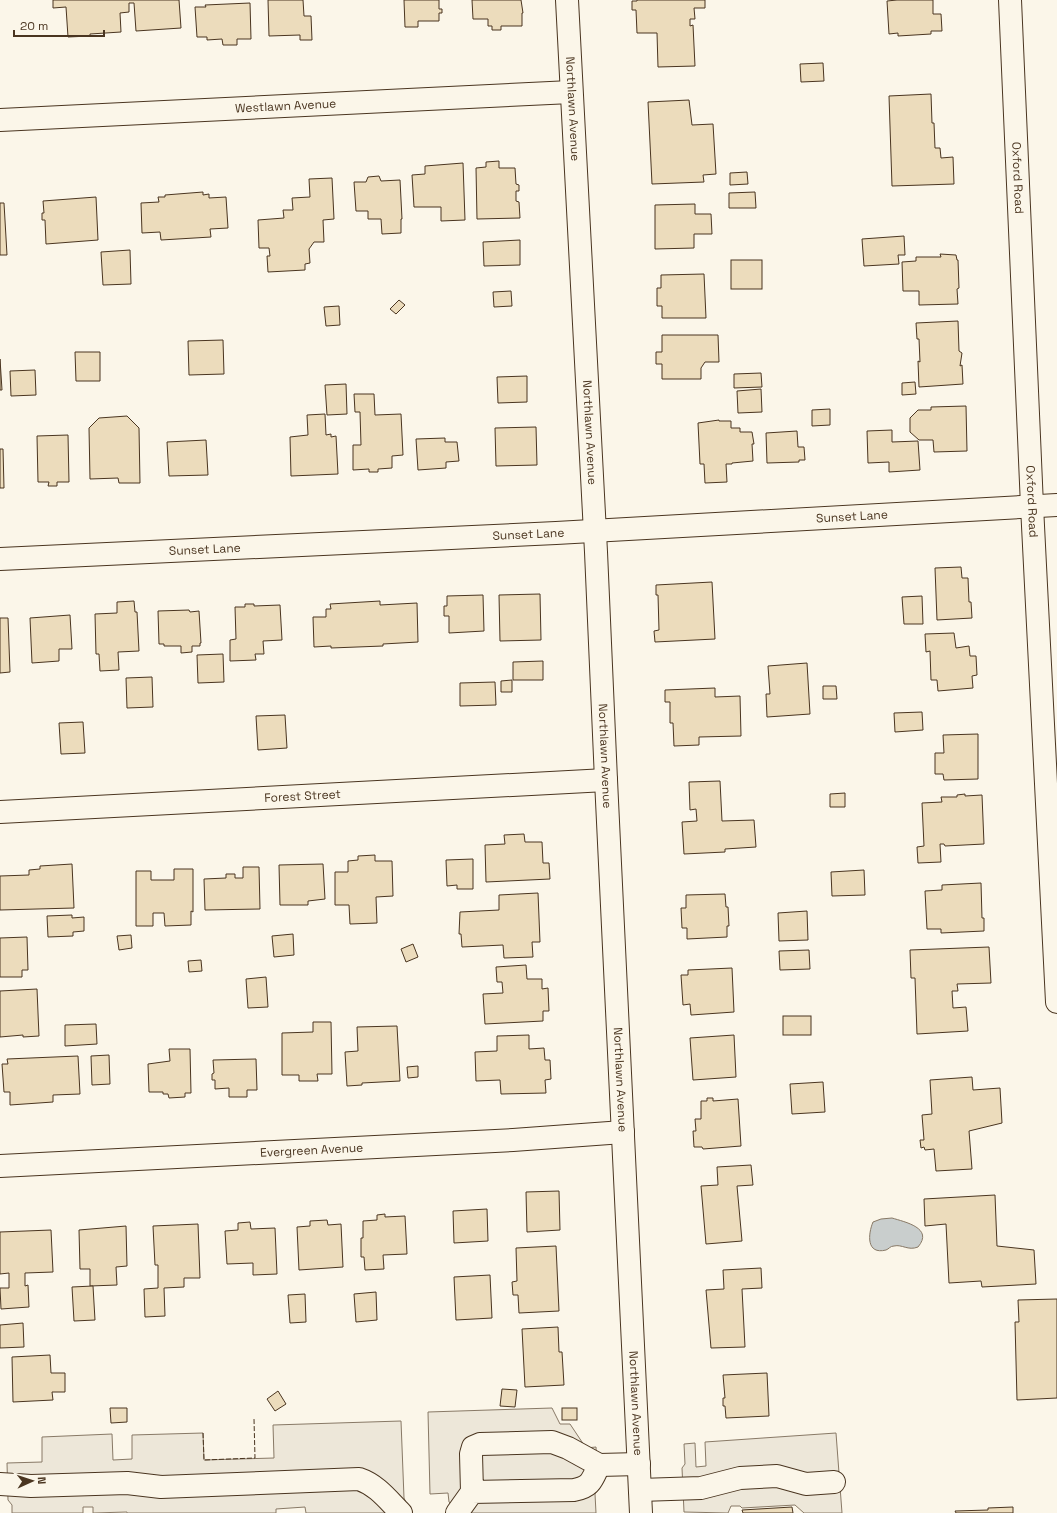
<svg xmlns="http://www.w3.org/2000/svg" width="1057" height="1513" font-family="'Space Grotesk',sans-serif">
  <style>
    .parking { fill: #ede7d9; stroke: #887966 }
    .water { fill: #c9cecd; stroke: #887966 }
    .building { fill: #ecdcbc; stroke: #4a3520 }
    .lines { fill: none; stroke-linecap: round; stroke-linejoin: round }
    .minor-casing { stroke: #4a3520; stroke-width: 24 }
    .minor { stroke: #fbf6e9; stroke-width: 22 }
    .fence { stroke: #4a3520; stroke-width: 1; stroke-dasharray: 5 2; stroke-linecap: butt }
    .labels { text-anchor: middle; dominant-baseline: central; stroke-width: 3; stroke-linejoin: round; paint-order: stroke }
    .street-label { font-size: 12px; fill: #4a3520; stroke: #fbf6e9 }
  </style>
  <rect width="100%" height="100%" fill="#fbf6e9"/>
  <g class="parking">
    <path d="M552 1408 560 1424H570L586 1448 596 1447 598 1489 595 1494 596 1513H462L449 1502 448 1493 430 1494 428 1412Z"/>
    <path d="M401 1421 404 1498 407 1505 401 1513H306L305 1507 276 1509V1513H127V1512L93 1513V1507H83V1513H12V1505L8 1500 7 1463 42 1462V1437L112 1434 113 1460 132 1459V1435L203 1433 204 1460 274 1458 273 1425Z"/>
    <path d="M836 1433 842 1513H804L795 1505 742 1508 740 1506H731L728 1513 684 1512 682 1468 685 1464 684 1444 695 1443 696 1467 706 1466 705 1442Z"/>
  </g>
  <path class="water" d="M892 1218C905 1222 934 1228 918 1247 908 1251 902 1244 894 1246 890 1246 889 1249 886 1250 866 1255 868 1234 873 1222L881 1219Z"/>
  <g class="building">
    <path d="M53 0H179L181 28 136 31 134 3H129V12L120 13 121 32 90 34V36L68 37 66 7 53 8Z"/>
    <path d="M268 0H303L304 16H311L312 40H300V35L269 36Z"/>
    <path d="M404 0H439V9H442V13H439V21H418V27H405Z"/>
    <path d="M472 0H521L523 13H522V26H501V30H492V26H488V19H473Z"/>
    <path d="M637 0H705V8H694L695 19H690V26L693 25 695 66 658 67 657 33H637L636 10H632V1H637Z"/>
    <path d="M897 0H933V14H941L942 31H931V34L898 36V33L889 34 887 1Z"/>
    <path d="M250 3 251 39H237V45H223L222 39 207 40V37H197L195 7H206L205 5Z"/>
    <path d="M823 63 824 81 801 82 800 64Z"/>
    <path d="M931 94 932 123H934L935 148H940L941 158 953 157 954 184 892 186 889 96Z"/>
    <path d="M689 100 692 125 713 124 716 174 703 175 704 182 652 184 648 102Z"/>
    <path d="M499 161V168H515L516 184 519 185V191H516V201L519 202 520 218 477 219 476 168 486 167V162Z"/>
    <path d="M463 163 465 220 441 221V207H414L412 175 425 174V166Z"/>
    <path d="M747 172 748 184 730 185V173Z"/>
    <path d="M379 176 381 181 400 180 402 219H401V233L382 234 381 219H368V211H356L354 182H366L368 177Z"/>
    <path d="M332 178 334 219 323 220 324 242H314L309 249 310 263 305 264V270L268 272 267 256H270L269 248H259L258 220 284 218 283 210H293L292 198 310 197 309 179Z"/>
    <path d="M203 192V195L209 194V198L226 197 228 228 210 229 211 237 161 240 160 232 142 233 141 203 159 202 158 197H165V195Z"/>
    <path d="M755 192 756 208H729V193Z"/>
    <path d="M96 197 98 240 46 244 45 220H42V213H44L43 201Z"/>
    <path d="M0 203H4L7 255H0Z"/>
    <path d="M695 204V214H711L712 234H694V248L655 249V205Z"/>
    <path d="M904 236 905 255H898L899 264 864 266 862 239Z"/>
    <path d="M520 240V265L484 266 483 242Z"/>
    <path d="M130 250 131 284 103 285 101 252Z"/>
    <path d="M940 254 956 255 957 260H958L959 288 957 289 958 304 919 305V291H903L902 262 916 261V257H941Z"/>
    <rect x="731" y="260" width="31" height="29"/>
    <path d="M704 274 706 318H662V306H657V288H661V275Z"/>
    <path d="M511 291 512 306 494 307 493 292Z"/>
    <path d="M399 300 405 305 396 314 390 309Z"/>
    <path d="M339 306 340 325 326 326 324 307Z"/>
    <path d="M958 321 959 351 962 353 960 366 962 365 963 384 919 387 918 361 920 362 919 339H917L916 323Z"/>
    <path d="M662 335H718L719 362H705L701 368V379H662V364H656V352H662Z"/>
    <path d="M223 340 224 374 189 375 188 341Z"/>
    <path d="M75 352H100V381H76Z"/>
    <path d="M0 359 2 390H0Z"/>
    <path d="M35 370 36 395 11 396 10 371Z"/>
    <path d="M761 373 762 387 734 388V374Z"/>
    <path d="M527 376V402L498 403 497 377Z"/>
    <path d="M915 382 916 394 902 395V383Z"/>
    <path d="M346 384 347 414 327 415 325 385Z"/>
    <path d="M761 389 762 412 738 413 737 391Z"/>
    <path d="M354 394H374L375 415 401 414 403 455 392 456V468L378 469V472H369V469L353 470V445H361L360 412H355Z"/>
    <path d="M966 406 967 451 934 452 933 440H919L910 432V418L918 410H931V407Z"/>
    <path d="M830 409V425L812 426V410Z"/>
    <path d="M325 414 326 435 331 434V437L336 436 338 474 291 476 290 437 308 435 307 415Z"/>
    <path d="M127 416 139 428 140 483H119L118 478 90 479 89 428 99 418Z"/>
    <path d="M719 420V421H731V428H740V432H752L754 444H752L753 461 732 463V464H726L727 482 705 483 704 464H700L698 423Z"/>
    <path d="M536 427 537 465 496 466 495 428Z"/>
    <path d="M892 430V442L918 441 920 470 889 472V462L868 463 867 431Z"/>
    <path d="M797 431 798 447H804L805 460H799V462L767 463 766 433Z"/>
    <path d="M68 435 69 482H57V486H48L49 482H38L37 436Z"/>
    <path d="M445 438V442H457L459 461 446 462V468L418 470 416 439Z"/>
    <path d="M206 440 208 475 169 476 167 442Z"/>
    <path d="M0 449H3L4 488H0Z"/>
    <path d="M961 567 962 578H968L969 602H971L972 618 937 620 935 568Z"/>
    <path d="M712 582 715 639 655 642 654 631 659 630 658 595H656V585Z"/>
    <path d="M540 594 541 640 500 641 499 595Z"/>
    <path d="M483 595 484 631 449 633V616H444V606H447V596Z"/>
    <path d="M922 596 923 624H904L902 597Z"/>
    <path d="M134 601 135 612H137L139 651 118 652 119 670 100 671 99 654H96L95 614 117 613V602Z"/>
    <path d="M380 601V605L417 603 418 642 383 644V646L331 648V646L314 647 313 617H326V609H331L330 604Z"/>
    <path d="M245 604H254V606L280 605 282 640 263 641 264 654H255L256 660 230 661V640L236 639 235 607H245Z"/>
    <path d="M189 610 190 612 199 611 201 643H200V646H192V652L181 653V646H164V644H159L158 611Z"/>
    <path d="M70 615 72 649H59V661L32 663 30 618Z"/>
    <path d="M0 618H8L10 672 0 673Z"/>
    <path d="M954 633 956 648 969 646 970 656H976L977 675 972 676 973 688 938 691 937 680H931L930 651 926 652 925 634Z"/>
    <path d="M223 654 224 682 198 683 197 655Z"/>
    <path d="M543 661V680H513V662Z"/>
    <path d="M807 663 810 714 767 717 766 694H770L768 666Z"/>
    <path d="M152 677 153 707 127 708 126 678Z"/>
    <path d="M512 680V692H501V681Z"/>
    <path d="M495 682 496 705 460 706V683Z"/>
    <path d="M823 686H836L837 699H823Z"/>
    <path d="M715 688V697L740 696 741 736 699 737V745L674 746 673 723H670V702H665V690Z"/>
    <path d="M922 712 923 730 895 732 894 713Z"/>
    <path d="M285 715 287 748 258 750 256 716Z"/>
    <path d="M83 722 85 753 61 754 59 723Z"/>
    <path d="M978 734V779L944 780 943 774H935V753H944L943 735Z"/>
    <path d="M720 781 722 821 754 820 756 847 725 849V852L684 854 682 822 697 821 696 809 690 810 689 782Z"/>
    <path d="M845 793V807H830V794Z"/>
    <path d="M965 794V796L982 795 984 844 945 846 944 844H940L941 862 918 863 917 847 924 846 922 803 942 802 941 797H957V795Z"/>
    <path d="M524 834 525 842H542L543 863H549L550 879 486 882 485 845 505 844 504 835Z"/>
    <path d="M375 855V861H392L393 896 376 897 377 923 350 924 349 905H335V872H348V861L358 860V856Z"/>
    <path d="M473 859V889H457V885L447 886 446 860Z"/>
    <path d="M72 864 74 908 0 910V876L29 875V870L40 869V866Z"/>
    <path d="M323 864 325 899 308 901V905H280L279 865Z"/>
    <path d="M243 867H259L260 909 205 910 204 879 226 878V874H235V878H243Z"/>
    <path d="M174 869H193V912L191 911V925L165 926 164 913H153V926H136V871H151V880H174Z"/>
    <path d="M864 870 865 895 832 896 831 872Z"/>
    <path d="M981 883 982 918H984V931L941 933V929H927L925 891 942 890V885Z"/>
    <path d="M538 893 540 942H532L533 957 504 958 503 945 462 947 461 934H459L460 912 499 910V895Z"/>
    <path d="M725 894 726 907H728L729 926H727V937L687 939V928H682L681 908H686V895Z"/>
    <path d="M807 911 808 940 779 941 778 913Z"/>
    <path d="M72 915V918L84 917V931L73 932V936L48 937 47 916Z"/>
    <path d="M293 934 294 955 274 957 272 936Z"/>
    <path d="M131 935 132 948 119 950 117 936Z"/>
    <path d="M27 937 28 970H22V977H0V938Z"/>
    <path d="M413 944 418 957 406 962 401 949Z"/>
    <path d="M989 947 991 983 957 984 958 991H952L953 1008 966 1007 968 1031 917 1034 915 978H911L910 950Z"/>
    <path d="M809 950 810 969 780 970 779 951Z"/>
    <path d="M201 960 202 971 189 972 188 961Z"/>
    <path d="M526 965 527 979H542V989L548 988 549 1011H543V1021L485 1024 483 994 503 993 502 982H497L496 967Z"/>
    <path d="M732 968 734 1012 691 1015 690 1004 683 1005 681 975H688V970Z"/>
    <path d="M266 977 268 1007 248 1008 246 979Z"/>
    <path d="M37 989 39 1036 23 1037V1035L0 1037V991Z"/>
    <rect x="783" y="1016" width="28" height="19"/>
    <path d="M313 1022H331L332 1074H317L318 1081H299V1075H282V1033L313 1032Z"/>
    <path d="M96 1024 97 1044 65 1046V1025Z"/>
    <path d="M397 1026 400 1081 362 1083V1085L347 1086 345 1052 358 1051 357 1027Z"/>
    <path d="M529 1035V1049L544 1048 545 1060H550L551 1079 545 1080 546 1093 501 1094 500 1080 476 1081 475 1052 497 1051V1036Z"/>
    <path d="M734 1035 736 1077 693 1080 690 1038Z"/>
    <path d="M169 1049H190L191 1093H185V1097L169 1098 168 1094H163V1092H149L148 1064 170 1061Z"/>
    <path d="M109 1055 110 1084 92 1085 91 1056Z"/>
    <path d="M78 1056 80 1094 53 1095V1102L10 1105V1092H4L2 1064H8L7 1059Z"/>
    <path d="M256 1059 257 1090H247V1097H229V1088L215 1089V1080H212V1074L214 1073 213 1060Z"/>
    <path d="M418 1066V1077L408 1078 407 1067Z"/>
    <path d="M972 1077 973 1090 1000 1088 1002 1123 969 1131 972 1169 936 1171 934 1149 925 1150 924 1147 921 1148 920 1140H924L922 1115 932 1114 930 1080Z"/>
    <path d="M823 1082 825 1112 792 1114 790 1084Z"/>
    <path d="M707 1098H713V1101L738 1099 741 1146 703 1149 702 1147H694L693 1131H696L695 1119H701V1101H707Z"/>
    <path d="M751 1165 753 1185 737 1186 742 1241 706 1244 701 1186 718 1185 717 1167Z"/>
    <path d="M559 1191 560 1230 527 1232 526 1192Z"/>
    <path d="M995 1195 997 1246 1034 1250 1036 1284 982 1287 981 1281 949 1283 946 1224 925 1226 924 1199Z"/>
    <path d="M487 1209 488 1241 454 1243 453 1211Z"/>
    <path d="M385 1214V1217L405 1216 407 1254 383 1255 384 1269 365 1270 364 1257H361V1238H363V1221L377 1220V1215Z"/>
    <path d="M327 1220 328 1225 341 1224 343 1267 299 1270 297 1227 310 1226V1221Z"/>
    <path d="M250 1222 251 1229 275 1228 277 1274 253 1275V1263L227 1264 225 1231 238 1230V1223Z"/>
    <path d="M198 1224 200 1278H184V1287L164 1288 165 1316 145 1317 144 1289 158 1288V1265H155L153 1226Z"/>
    <path d="M126 1226 127 1266 116 1267 117 1285 90 1286V1269H80L79 1230Z"/>
    <path d="M51 1230 53 1272 25 1273V1286L28 1285 29 1307 1 1309 0 1288H9V1273L0 1274V1232Z"/>
    <path d="M556 1246 559 1311 519 1313 518 1295H513L512 1282 517 1281 516 1248Z"/>
    <path d="M761 1268 762 1288 742 1289 745 1347 711 1348 706 1290 724 1289 723 1270Z"/>
    <path d="M490 1275 492 1318 456 1320 454 1277Z"/>
    <path d="M93 1286 95 1320 74 1321 72 1287Z"/>
    <path d="M376 1292 377 1320 356 1322 354 1294Z"/>
    <path d="M305 1294 306 1322 290 1323 288 1295Z"/>
    <path d="M1057 1299V1398L1017 1400 1015 1322H1019L1018 1300Z"/>
    <path d="M23 1323 24 1347 0 1348V1325Z"/>
    <path d="M558 1327 559 1352H562L564 1385 525 1387 522 1329Z"/>
    <path d="M50 1355 51 1373H65V1392H52L53 1400 13 1402 12 1357Z"/>
    <path d="M767 1373 769 1416 726 1418 725 1406H723V1398H725L723 1375Z"/>
    <path d="M502 1389 517 1390 515 1407 500 1406Z"/>
    <path d="M278 1391 286 1404 275 1411 267 1399Z"/>
    <path d="M110 1408H127V1422L111 1423Z"/>
    <rect x="562" y="1408" width="15" height="12"/>
    <path d="M792 1507 793 1513H743L742 1510Z"/>
    <path d="M1013 1507V1513H956L955 1511 988 1510V1508Z"/>
  </g>
  <g class="lines">
    <defs>
      <g id="minor">
        <path id="s1" d="M567 0 596 552 606 780 641 1513"/>
        <path id="s2" d="M1010 0 1032 506 1057 1002"/>
        <path id="s3" d="M0 120 571 92"/>
        <path id="s4" d="M0 559 556 533 1057 505"/>
        <path id="s5" d="M0 812 606 780"/>
        <path id="s6" d="M0 1166 513 1140 623 1132"/>
        <path d="M599 1465 639 1464"/>
        <path d="M0 1484 31 1486 127 1483 161 1487 359 1479C377 1485 388 1500 401 1513"/>
        <path d="M640 1490 701 1488 740 1478 777 1476 806 1484 834 1482"/>
        <path d="M457 1513 472 1492 471 1454 473 1447 480 1444 552 1442 568 1448 599 1465C592 1480 591 1487 574 1490L472 1492"/>
      </g>
    </defs>
    <use href="#minor" class="minor-casing"/>
    <use href="#minor" class="minor"/>
    <path class="fence" d="M203 1433 204 1460 255 1458 254 1419"/>
  </g>
  <g class="labels">
    <g class="street-label">
      <text stroke="none"><textPath href="#s3" startOffset="286">Westlawn Avenue</textPath></text>
      <text stroke="none"><textPath href="#s1" startOffset="109">Northlawn Avenue</textPath></text>
      <text stroke="none"><textPath href="#s2" startOffset="178">Oxford Road</textPath></text>
      <text stroke="none"><textPath href="#s1" startOffset="433">Northlawn Avenue</textPath></text>
      <text stroke="none"><textPath href="#s2" startOffset="502">Oxford Road</textPath></text>
      <text stroke="none"><textPath href="#s4" startOffset="853">Sunset Lane</textPath></text>
      <text stroke="none"><textPath href="#s4" startOffset="529">Sunset Lane</textPath></text>
      <text stroke="none"><textPath href="#s4" startOffset="205">Sunset Lane</textPath></text>
      <text stroke="none"><textPath href="#s1" startOffset="757">Northlawn Avenue</textPath></text>
      <text stroke="none"><textPath href="#s5" startOffset="303">Forest Street</textPath></text>
      <text stroke="none"><textPath href="#s1" startOffset="1081">Northlawn Avenue</textPath></text>
      <text stroke="none"><textPath href="#s6" startOffset="312">Evergreen Avenue</textPath></text>
      <text stroke="none"><textPath href="#s1" startOffset="1405">Northlawn Avenue</textPath></text>
    </g>
  </g>
  <g transform="translate(32 1481) rotate(87)" stroke="#fbf6e9" stroke-width="3" paint-order="stroke">
  <path d="M0-3L7 15L0 10L-7 15Z" fill="#4a3520"/>
  <text y="-6" font-size="11" font-weight="bold" text-anchor="middle" fill="#4a3520">N</text>
  </g>
  <path d="M14 30v6h90v-6" fill="none" stroke="#4a3520" stroke-width="2"/>
  <text x="20" y="30" font-size="12" fill="#4a3520" stroke="#fbf6e9" stroke-width="3" paint-order="stroke">20 m</text>
</svg>
